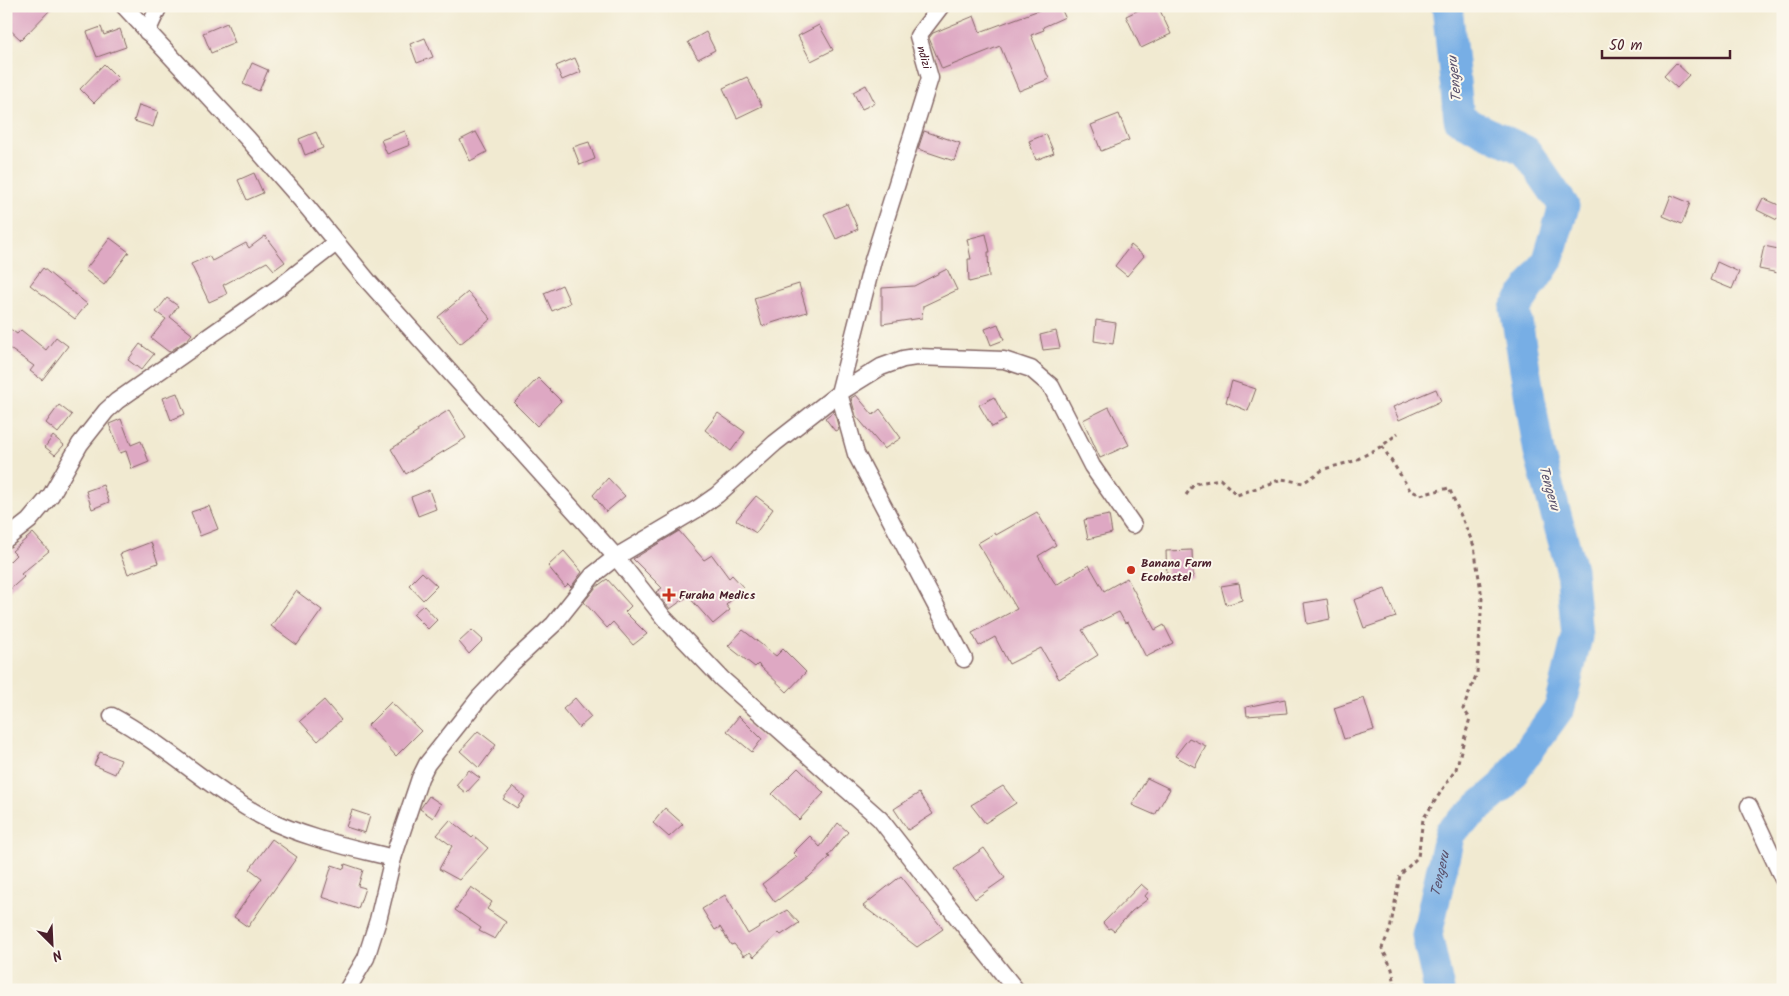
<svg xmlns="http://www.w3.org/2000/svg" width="1789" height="996" font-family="Kalam,sans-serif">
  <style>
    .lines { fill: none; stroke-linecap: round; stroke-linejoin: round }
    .river { stroke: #77aee5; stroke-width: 31 }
    .building { fill: #dea8c3 }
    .minor-casing { stroke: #846665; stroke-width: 19 }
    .path { stroke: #846665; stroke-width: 3; stroke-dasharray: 4 4; stroke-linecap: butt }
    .minor { stroke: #fff; stroke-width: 16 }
    .poi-dot { fill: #c8321e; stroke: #fbf7ec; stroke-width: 2 }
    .labels { text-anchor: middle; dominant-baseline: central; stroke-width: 4; stroke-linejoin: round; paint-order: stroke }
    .street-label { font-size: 12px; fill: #4a1f2b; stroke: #fbf7ec }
    .poi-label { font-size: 12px; font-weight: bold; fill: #4a1f2b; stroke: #fbf7ec; text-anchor: start }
    .water-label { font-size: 14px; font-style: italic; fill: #5a516c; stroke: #fbf7ec }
  </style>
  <rect width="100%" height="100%" fill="#fbf7ec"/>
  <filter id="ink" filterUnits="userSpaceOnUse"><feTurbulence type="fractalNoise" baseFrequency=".02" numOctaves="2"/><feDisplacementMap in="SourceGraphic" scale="10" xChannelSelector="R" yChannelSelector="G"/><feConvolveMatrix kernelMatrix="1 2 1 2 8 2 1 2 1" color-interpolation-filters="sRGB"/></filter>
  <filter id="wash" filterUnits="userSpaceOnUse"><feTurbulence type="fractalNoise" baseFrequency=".0096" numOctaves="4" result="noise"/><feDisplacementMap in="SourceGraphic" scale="20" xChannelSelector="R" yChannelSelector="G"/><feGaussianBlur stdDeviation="1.12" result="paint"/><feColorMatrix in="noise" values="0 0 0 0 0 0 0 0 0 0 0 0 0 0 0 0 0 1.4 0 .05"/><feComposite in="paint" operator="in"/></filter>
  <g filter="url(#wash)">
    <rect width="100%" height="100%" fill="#f1ead1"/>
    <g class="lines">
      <path class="river" id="s1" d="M1439 990 1427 935 1450 832 1503 786 1560 707 1577 637 1571 569 1539 453 1515 309 1548 260 1564 206 1526 151 1459 119 1447 6"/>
    </g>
    <g id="blocks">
      <g class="building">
        <path d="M6 6H54L21 40 6 26Z"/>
        <path d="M1050 6H1060L1065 17 1043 27 1044 30 1031 35 1049 79 1019 91 1000 46 942 69 929 38 933 33 974 16 980 32Z"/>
        <path d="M1147 6H1158L1171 34 1141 48 1126 16Z"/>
        <path d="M227 23 235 43 211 53 203 33Z"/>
        <path d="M819 25 833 50 811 61 798 36Z"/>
        <path d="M101 27 104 35 120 29 126 47 97 57 87 32Z"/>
        <path d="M706 32 715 50 698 59 688 42Z"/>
        <path d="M425 38 433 57 417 63 410 44Z"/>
        <path d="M575 58 581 72 562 80 556 66Z"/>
        <path d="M252 63 268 70 259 91 243 84Z"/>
        <path d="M1676 63 1689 75 1677 88 1664 76Z"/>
        <path d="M104 64 118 78 94 103 80 89Z"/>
        <path d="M747 77 762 106 737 118 723 88Z"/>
        <path d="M866 85 875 103 862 109 853 92Z"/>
        <path d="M139 105 158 111 153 127 134 121Z"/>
        <path d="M1119 114 1129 140 1101 151 1091 125Z"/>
        <path d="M405 131 410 145 387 154 381 140Z"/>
        <path d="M924 131 960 143 954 161 918 149Z"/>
        <path d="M316 132 323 148 305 155 299 139Z"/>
        <path d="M476 132 487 152 470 161 460 140Z"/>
        <path d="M1046 134 1054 153 1036 160 1029 141Z"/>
        <path d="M589 142 595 159 580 165 573 147Z"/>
        <path d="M254 173 263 193 247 200 238 180Z"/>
        <path d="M1671 195 1690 203 1682 224 1663 216Z"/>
        <path d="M1763 198 1783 207 1777 220 1757 210Z"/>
        <path d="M847 204 858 229 836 239 824 214Z"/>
        <path d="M986 234 990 252H988L989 277 969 282 968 259H971L967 239Z"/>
        <path d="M265 236 285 262 274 270 267 262 223 285 227 294 209 302 191 264 209 256 212 261 246 243 249 248Z"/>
        <path d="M110 238 129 252 104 285 85 270Z"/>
        <path d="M1131 245 1144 256 1127 276 1115 266Z"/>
        <path d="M1764 246 1783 250V274L1759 269Z"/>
        <path d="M1717 262 1739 272 1732 289 1710 280Z"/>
        <path d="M43 268 87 304 75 319 30 285Z"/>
        <path d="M947 269 957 290 923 306 922 318 882 324V288L914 286Z"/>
        <path d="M799 284 807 312 762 326 754 298Z"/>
        <path d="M562 285 570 303 552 311 544 293Z"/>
        <path d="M468 292 491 319 460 344 438 317Z"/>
        <path d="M167 298 178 306 170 317 192 334 187 340 169 352 151 338 166 319 156 312Z"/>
        <path d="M1096 320 1116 323 1113 344 1094 341Z"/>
        <path d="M998 324 1004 340 991 345 985 329Z"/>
        <path d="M6 326 17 334 21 330 46 350 56 337 68 346 42 380 30 371 34 366 6 346Z"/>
        <path d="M1056 331 1060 348 1043 350 1040 335Z"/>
        <path d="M140 344 154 354 141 370 128 360Z"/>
        <path d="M538 378 561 401 537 426 514 403Z"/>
        <path d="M1232 381 1256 389 1248 411 1226 402Z"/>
        <path d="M1436 389 1441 401 1399 420 1393 407Z"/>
        <path d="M177 393 185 414 171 420 163 398Z"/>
        <path d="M856 395 873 415 880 409 901 438 884 449 856 416 851 398Z"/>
        <path d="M994 397 1006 420 992 427 979 405Z"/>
        <path d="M59 405 72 415 58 433 46 423Z"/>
        <path d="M1109 407 1129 445 1100 458 1083 420Z"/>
        <path d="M449 410 466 438 406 474 391 449 418 432 417 430Z"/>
        <path d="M834 411 839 429 835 431 825 418Z"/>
        <path d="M718 413 745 432 731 451 705 430Z"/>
        <path d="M121 419 131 445 141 441 149 462 132 469 126 451 120 453 109 424Z"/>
        <path d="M53 436 64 445 55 455 45 447Z"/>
        <path d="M608 478 625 496 606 512 593 495Z"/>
        <path d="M103 485 109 502 92 509 86 491Z"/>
        <path d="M429 490 436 509 418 516 411 497Z"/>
        <path d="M756 496 773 509 756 533 736 520Z"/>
        <path d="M209 506 218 529 200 536 191 512Z"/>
        <path d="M1037 512 1056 545 1038 556 1056 585 1089 565 1104 591 1127 578 1155 630 1164 625 1173 643 1146 657 1128 622 1125 623 1119 612 1082 630 1098 655 1059 679 1041 648 1009 664 995 637 979 646 972 633 1017 609 978 543 995 533 996 535Z"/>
        <path d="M1109 515 1112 533 1088 539 1084 520Z"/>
        <path d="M679 531 704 560 712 555 729 578 732 575 744 588 726 605 730 610 713 624 688 596 670 609 656 592 662 588 633 559Z"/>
        <path d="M33 533 49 551 21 574 24 577 6 593V557L10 561 16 555 12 551Z"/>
        <path d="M151 542 158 563 128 574 120 554Z"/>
        <path d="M1192 550 1193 577 1167 578 1166 551Z"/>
        <path d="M564 551 582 572 571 587 568 584 565 587 548 566Z"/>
        <path d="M422 572 437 586 423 600 409 585Z"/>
        <path d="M607 579 631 606 625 612 647 634 633 645 613 622 607 628 584 602 596 587Z"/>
        <path d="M1239 583 1242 600 1226 605 1221 586Z"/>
        <path d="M1385 589 1396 617 1364 628 1354 600Z"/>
        <path d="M296 591 322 610 297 645 271 626Z"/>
        <path d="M1327 599 1330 619 1307 624 1304 603Z"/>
        <path d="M423 605 437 620 428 629 413 614Z"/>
        <path d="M472 630 483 640 469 654 459 642Z"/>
        <path d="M743 630 776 656 783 649 806 672 787 692 758 664 755 667 728 646Z"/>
        <path d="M575 698 591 717 579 728 563 709Z"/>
        <path d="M1364 698 1374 730 1344 739 1334 708Z"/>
        <path d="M1285 699 1287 713 1247 716 1246 707Z"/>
        <path d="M324 700 341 720 318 741 300 721Z"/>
        <path d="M391 702 421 731 396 756 368 725Z"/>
        <path d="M739 716 762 739 752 752 727 731Z"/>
        <path d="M478 731 496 745 479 768 460 751Z"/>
        <path d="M1189 738 1206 746 1195 767 1175 756Z"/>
        <path d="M100 752 121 760 115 774 94 765Z"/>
        <path d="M798 768 824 793 799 820 772 794Z"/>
        <path d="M469 770 480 778 466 793 456 785Z"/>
        <path d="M1147 778 1170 789 1155 815 1132 805Z"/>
        <path d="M1003 786 1016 803 985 823 971 805Z"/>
        <path d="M513 787 525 797 517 808 503 799Z"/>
        <path d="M919 793 933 814 908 830 894 809Z"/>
        <path d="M429 796 441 804 433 818 420 809Z"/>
        <path d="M665 808 683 824 669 837 653 823Z"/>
        <path d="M352 810 370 816 365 833 346 827Z"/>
        <path d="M450 820 472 838 474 836 488 848 459 880 439 869 452 846 437 835Z"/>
        <path d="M838 823 848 832 828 856 830 857 809 877 775 902 762 884 797 857 793 853 810 836 820 847Z"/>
        <path d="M272 839 297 857 248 927 234 917 262 878 250 869Z"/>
        <path d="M984 848 1005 878 975 899 954 869Z"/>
        <path d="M345 864 363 870 358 886 365 888 358 909 322 897 332 865 344 869Z"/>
        <path d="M901 876 943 929 917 947 863 906Z"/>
        <path d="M1141 884 1149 891 1145 896 1148 899 1132 911 1114 931 1110 928 1108 929 1103 923Z"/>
        <path d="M471 887 492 902 487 909 506 922 495 939 479 931 481 928 455 910Z"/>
        <path d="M725 895 748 934 787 910 799 923 781 935 779 933 754 957 750 952 744 956 734 944 731 945 720 927 715 930 702 909Z"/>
      </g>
    </g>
  </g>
  <g filter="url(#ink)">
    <use href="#blocks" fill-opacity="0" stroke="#846665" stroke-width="1"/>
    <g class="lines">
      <defs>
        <g id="minor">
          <path d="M124 6 248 139 303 202 368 281 616 557 664 618 722 679 880 819 933 887 1016 990"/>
          <path id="s2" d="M941 6 918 36 930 78 873 260 839 393 856 454 964 659"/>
          <path d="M147 32 159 6"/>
          <path d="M6 539 29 521 51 495 80 444 106 411 117 401 278 288 336 243"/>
          <path d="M112 716C166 745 210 789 265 818 304 838 350 847 393 858"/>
          <path d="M1749 806 1783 879"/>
          <path d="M347 990 366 958 378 920 393 858 420 778 427 764 480 697 512 663 554 624 593 575 616 557 697 509 717 495 775 443 839 393 881 367 903 359 916 357 1004 360 1031 369 1051 386 1092 466 1133 525"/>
        </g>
      </defs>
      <use href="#minor" class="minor-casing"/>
      <g class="path">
        <path d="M1382 446 1410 490 1420 495 1449 488 1474 546 1482 598 1477 673 1463 709 1470 718 1456 769 1423 819 1418 857 1400 875 1390 930 1382 948 1392 969 1396 990"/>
        <path d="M1186 495 1194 484 1220 479 1237 495 1282 479 1303 483 1324 469 1354 461 1382 446 1398 433"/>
      </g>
      <use href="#minor" class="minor"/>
    </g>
  </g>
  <g class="poi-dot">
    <circle cx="1131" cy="570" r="5"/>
    <path d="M666.5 587.5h5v5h5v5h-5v5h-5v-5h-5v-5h5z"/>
  </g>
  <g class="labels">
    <g class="street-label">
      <text stroke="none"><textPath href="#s2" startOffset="60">ndizi</textPath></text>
    </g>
    <g class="poi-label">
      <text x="1141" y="563">Banana Farm<tspan x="1141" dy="14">Ecohostel</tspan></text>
      <text x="679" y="595">Furaha Medics</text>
    </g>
    <g class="water-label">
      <text transform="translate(1455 79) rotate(-96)">Tengeru</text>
      <text transform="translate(1549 488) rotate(74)">Tengeru</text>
      <text stroke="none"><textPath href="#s1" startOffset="119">Tengeru</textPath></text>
    </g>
  </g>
  <rect width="1789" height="996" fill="none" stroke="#fbf7ec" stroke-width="25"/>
  <g transform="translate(52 944) rotate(156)" stroke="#fbf7ec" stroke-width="4" paint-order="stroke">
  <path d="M0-4L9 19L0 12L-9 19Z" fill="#4a1f2b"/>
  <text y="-8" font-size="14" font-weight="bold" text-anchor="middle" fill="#4a1f2b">N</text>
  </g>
  <path d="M1602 50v8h128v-8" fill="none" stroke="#4a1f2b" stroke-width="2.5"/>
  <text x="1609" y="50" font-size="15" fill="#4a1f2b" stroke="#fbf7ec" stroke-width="4" paint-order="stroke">50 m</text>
</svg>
